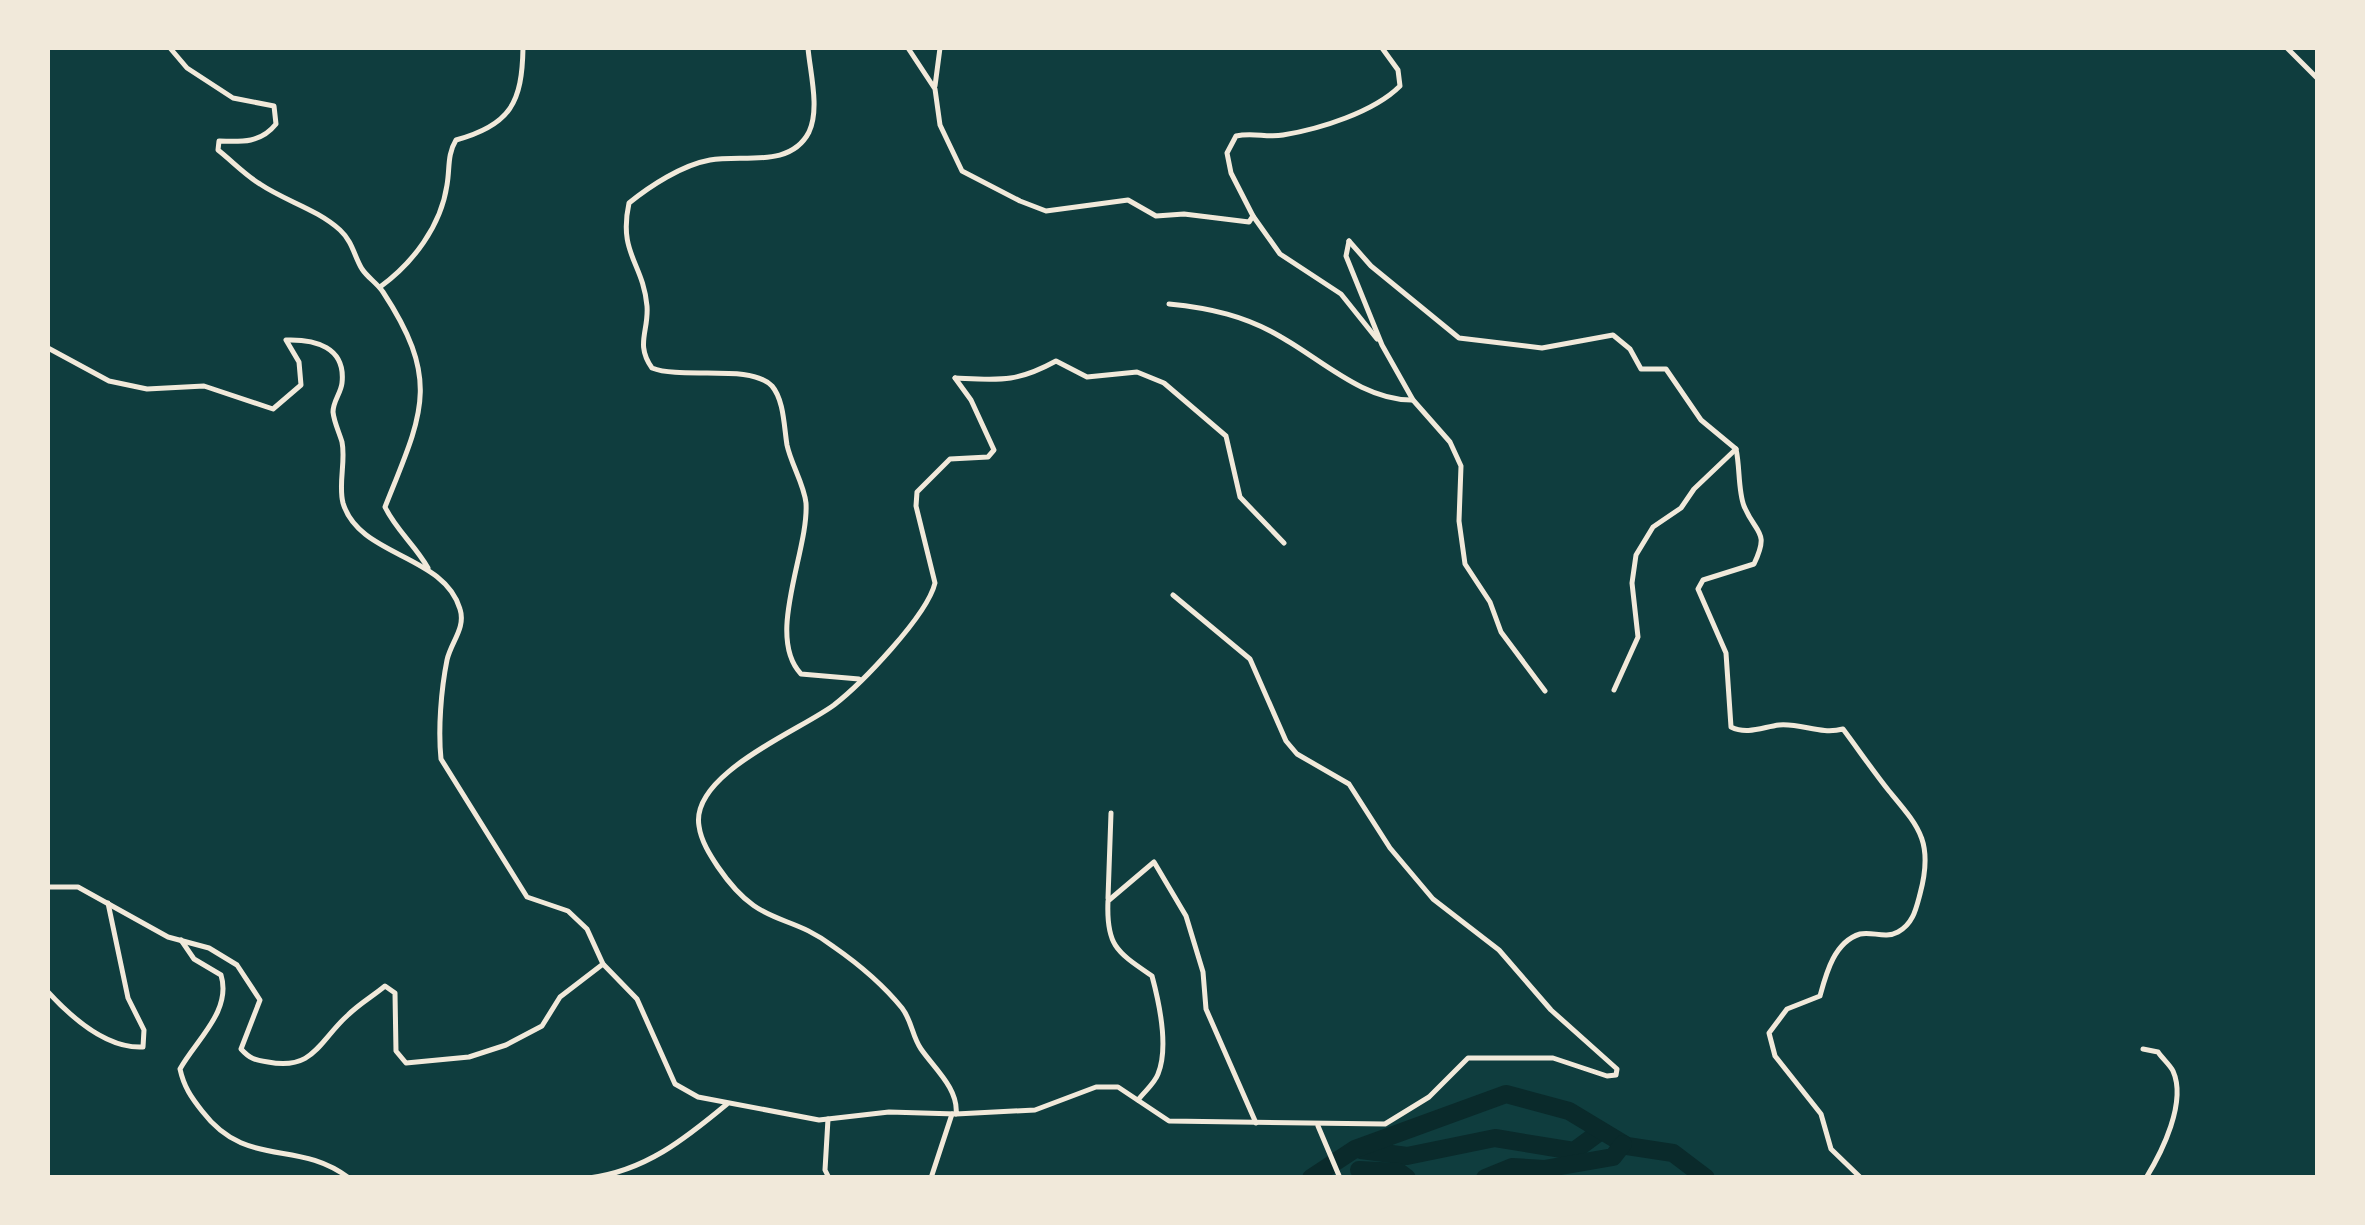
<svg xmlns="http://www.w3.org/2000/svg" width="2365" height="1225" font-family="Montserrat,sans-serif">
  <style>
    .lines { fill: none; stroke-linecap: round; stroke-linejoin: round }
    .river { stroke: #0a2a2b; stroke-width: 18 }
    .minor { stroke: #f1e9da; stroke-width: 5 }
  </style>
  <rect width="100%" height="100%" fill="#0f3d3e"/>
  <g class="lines">
    <g class="river">
      <path d="M1361 1150 1407 1156 1495 1138 1574 1151 1601 1131"/>
      <path d="M1359 1170 1399 1172 1407 1178"/>
      <path d="M1311 1178 1355 1149 1506 1094 1569 1111 1627 1146 1673 1153 1706 1178"/>
      <path d="M1485 1178 1512 1167 1544 1169 1613 1157 1623 1144"/>
    </g>
    <g class="minor">
      <path d="M170 48 187 68 233 98 274 106 276 124C261 143 242 142 219 141L218 150C232 161 245 175 260 184 285 201 317 209 340 230 353 242 354 256 362 269 368 278 377 283 383 292 442 382 422 414 385 507 396 530 415 545 428 568"/>
      <path d="M808 48C810 72 820 109 809 132 790 169 742 154 710 160 682 165 650 186 629 203 618 254 643 262 647 306 649 331 635 344 652 368 682 380 750 363 772 386 784 400 784 427 787 445 791 464 804 484 806 503 809 551 765 636 801 674L859 679"/>
      <path d="M908 48 935 89 940 125 962 171 1020 201 1046 211 1128 200 1156 216 1184 214 1249 222 1253 216 1231 173 1227 153 1236 136C1253 132 1267 138 1283 135 1320 129 1374 112 1400 86L1398 70 1382 48"/>
      <path d="M2287 48 2318 79"/>
      <path d="M935 86 940 48"/>
      <path d="M1253 216 1280 254 1341 294 1377 339"/>
      <path d="M1349 241 1371 266 1459 338 1542 348 1613 335 1630 349 1641 369H1666L1701 420 1736 449C1740 466 1738 491 1744 506 1756 535 1770 530 1754 564L1703 580 1698 589 1726 653 1731 727C1747 735 1763 727 1779 725 1802 723 1820 735 1843 729 1858 749 1873 771 1889 791 1919 827 1934 842 1920 894 1916 909 1913 924 1898 932 1885 939 1872 931 1860 934 1834 942 1826 974 1820 996L1787 1009 1769 1033 1775 1056 1821 1114 1831 1149 1861 1178"/>
      <path d="M1349 241 1346 256 1382 345 1413 400 1450 442 1461 466 1459 521 1465 564 1490 602 1501 632 1545 691"/>
      <path d="M380 287C413 263 441 226 447 185 450 168 447 155 456 140 511 125 522 102 523 48"/>
      <path d="M1169 304C1210 308 1246 316 1281 337 1322 360 1364 401 1413 400"/>
      <path d="M48 348 109 381 147 389 204 386 273 409 301 385 299 362 286 340C315 339 346 347 342 383 341 393 333 401 333 412 334 422 339 432 342 442 346 461 338 484 343 503 359 557 444 554 460 609 466 628 451 642 447 660 441 690 438 729 441 759L527 897 568 911 587 929 603 964 637 999 675 1084 698 1097 819 1120 889 1112 956 1114"/>
      <path d="M955 378 971 400 994 450 988 457 950 459 917 492 916 506 935 583C927 616 861 684 834 705 799 731 690 774 699 826 701 841 710 855 718 867 761 930 786 910 834 947 857 963 884 986 902 1008 912 1021 912 1036 921 1049 934 1068 959 1089 956 1114L1035 1110 1096 1087H1118L1169 1121 1385 1124 1429 1097 1468 1058H1553L1607 1076 1616 1075 1617 1069 1551 1010 1499 950 1433 899 1390 848 1349 784 1297 754 1286 741 1250 659 1173 595"/>
      <path d="M955 378C999 380 1016 383 1056 361L1087 377 1137 372 1164 383 1226 436 1240 497 1284 543"/>
      <path d="M1614 690 1638 637 1632 583 1636 555 1653 527 1681 508 1694 489 1736 449"/>
      <path d="M48 887H78L168 937 209 948 237 965 260 1000 241 1049C250 1059 255 1060 268 1062 314 1071 319 1041 348 1015 359 1004 373 996 385 986L395 993 396 1051 406 1063 469 1057 506 1045 542 1026 560 997 603 964"/>
      <path d="M1108 898 1111 813"/>
      <path d="M181 940 194 959 221 975C232 1011 196 1040 180 1069 184 1087 191 1097 202 1111 247 1170 296 1138 349 1178"/>
      <path d="M48 992C71 1017 107 1049 143 1047L144 1030 128 998 108 903"/>
      <path d="M2143 1049 2158 1052C2162 1058 2170 1065 2173 1071 2187 1102 2162 1152 2146 1178"/>
      <path d="M1138 1100C1144 1092 1155 1083 1158 1074 1169 1047 1159 1002 1152 976 1117 952 1106 946 1108 901L1154 862 1186 916 1203 972 1206 1009 1256 1123"/>
      <path d="M828 1119 825 1170 829 1178"/>
      <path d="M1318 1126 1340 1178"/>
      <path d="M589 1178C645 1171 685 1139 727 1104"/>
      <path d="M931 1178 952 1114"/>
    </g>
  </g>
  <rect width="2365" height="1225" fill="none" stroke="#f1e9da" stroke-width="100"/>
</svg>
